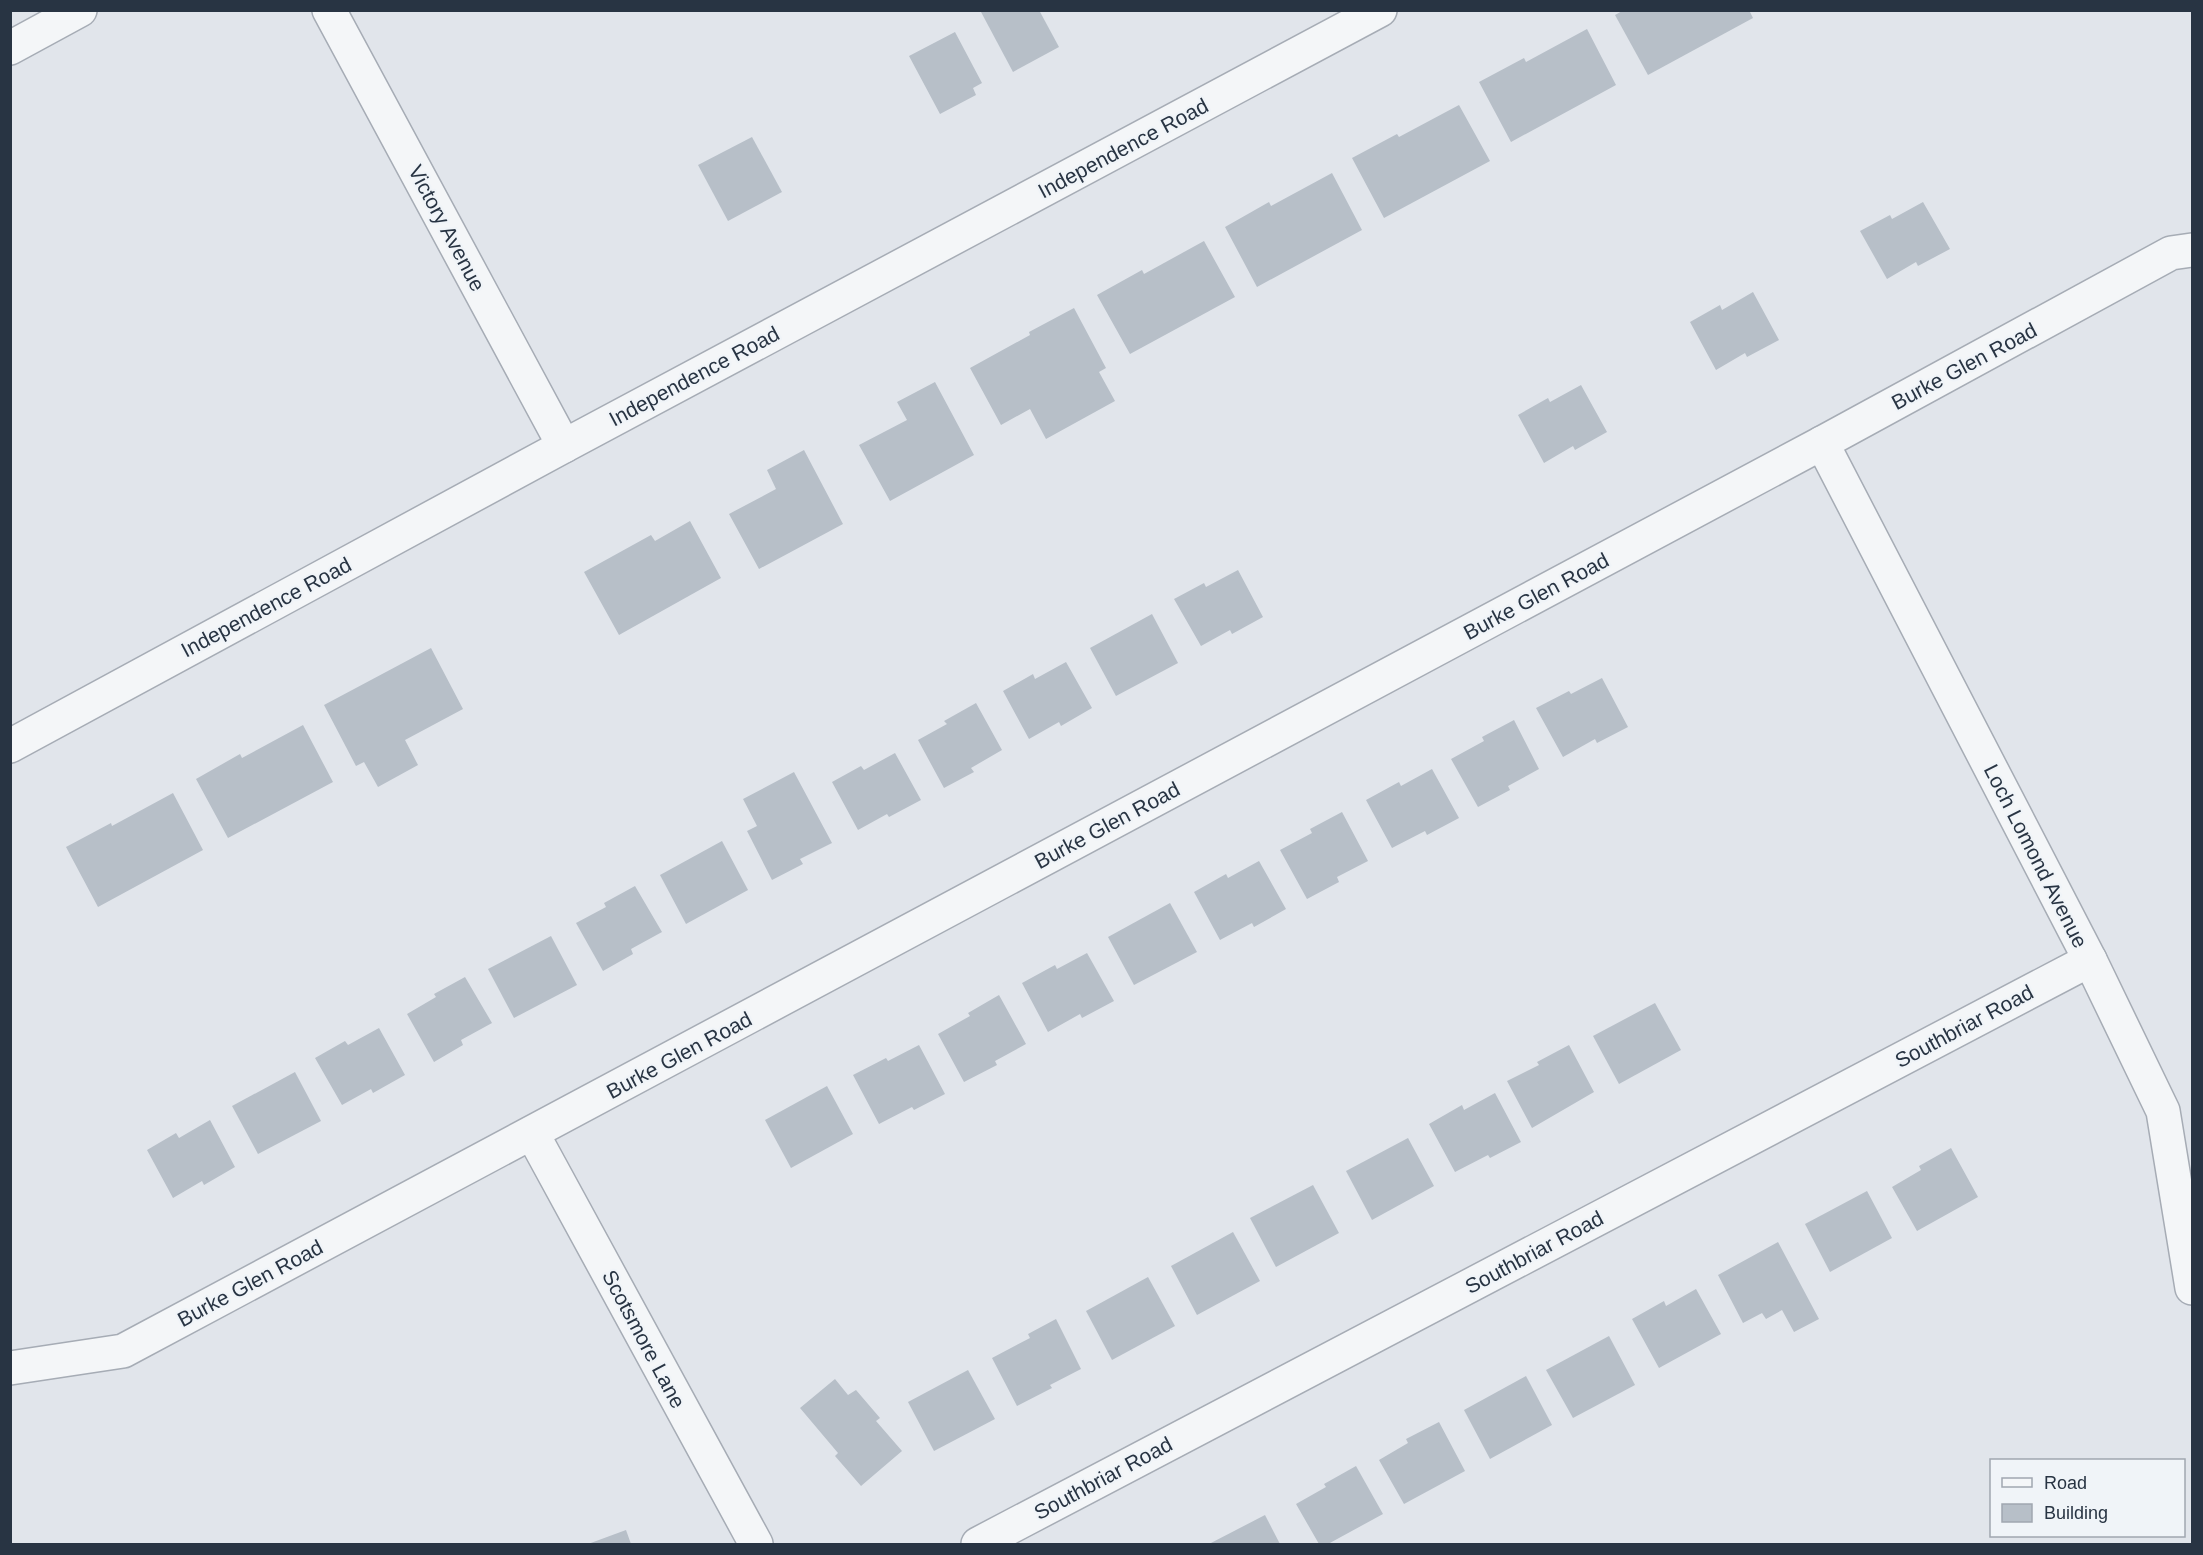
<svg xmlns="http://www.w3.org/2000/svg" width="2203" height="1555" font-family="Arial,sans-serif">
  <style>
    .building { fill: #b7bfc8 }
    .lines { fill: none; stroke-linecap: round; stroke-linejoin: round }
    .street-casing { stroke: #a6acb5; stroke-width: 36 }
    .street { stroke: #f4f6f8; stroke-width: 33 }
    .labels { text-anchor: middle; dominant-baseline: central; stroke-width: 4.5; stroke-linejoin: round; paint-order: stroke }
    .street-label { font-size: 21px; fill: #283443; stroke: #f0f4f8 }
  </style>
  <rect width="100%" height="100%" fill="#e1e5eb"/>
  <g class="building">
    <path d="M984 10H1039L1059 47 1013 72 981 12Z"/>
    <path d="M1624 10H1749L1753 18 1648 75 1615 15Z"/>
    <path d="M1587 29 1616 85 1511 142 1479 82 1524 58 1526 62Z"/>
    <path d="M955 32 982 83 973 88 976 95 940 114 909 56Z"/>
    <path d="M1459 105 1490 161 1384 218 1352 158 1397 134 1399 137Z"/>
    <path d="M752 137 782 192 728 221 698 165Z"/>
    <path d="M1332 173 1362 230 1257 287 1225 227 1269 202 1271 206Z"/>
    <path d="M1923 202 1950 249 1918 266 1916 262 1887 279 1860 231 1890 215 1892 219Z"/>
    <path d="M1204 241 1235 297 1130 354 1097 295 1142 270 1144 274Z"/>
    <path d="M1753 292 1779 340 1747 357 1745 353 1716 370 1690 322 1720 305 1722 310Z"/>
    <path d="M1074 308 1106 368 1099 372 1115 401 1046 439 1030 409 1001 425 970 368 1030 335 1029 332Z"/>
    <path d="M935 382 974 455 890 501 859 445 907 420 897 402Z"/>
    <path d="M1581 385 1607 432 1575 450 1573 446 1544 463 1518 415 1548 398 1550 402Z"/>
    <path d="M804 450 843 524 759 569 729 514 776 489 767 470Z"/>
    <path d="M690 521 721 578 619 635 584 572 651 535 655 541Z"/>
    <path d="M1238 570 1263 617 1232 634 1230 630 1201 646 1174 599 1204 583 1206 587Z"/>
    <path d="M1152 614 1178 663 1116 696 1090 648Z"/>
    <path d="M431 648 463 709 405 740 418 765 378 787 364 762 356 766 324 705Z"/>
    <path d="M1066 662 1092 708 1061 726 1059 722 1029 739 1003 691 1033 674 1035 679Z"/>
    <path d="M1602 678 1628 727 1597 743 1595 739 1563 757 1536 708 1569 691 1571 694Z"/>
    <path d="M976 703 1002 750 971 768 974 772 944 788 918 740 947 724 944 721Z"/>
    <path d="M1514 720 1539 769 1508 786 1510 790 1478 807 1451 759 1484 741 1482 737Z"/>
    <path d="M303 725 333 782 228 838 196 779 240 754 242 758Z"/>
    <path d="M895 753 921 800 889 817 887 814 858 830 832 782 861 766 864 770Z"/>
    <path d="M1432 769 1459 818 1427 835 1425 831 1392 848 1366 800 1399 782 1401 786Z"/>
    <path d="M794 772 832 843 800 859 803 864 772 880 747 831 757 826 743 799Z"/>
    <path d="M173 793 203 850 98 907 66 847 111 823 112 826Z"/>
    <path d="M1342 812 1368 861 1337 877 1339 882 1307 899 1280 850 1312 833 1310 829Z"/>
    <path d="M722 841 748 890 686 924 660 875Z"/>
    <path d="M1259 861 1286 909 1254 927 1252 923 1220 940 1194 892 1226 874 1228 878Z"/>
    <path d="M635 886 662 932 631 949 633 954 603 971 576 923 606 907 604 903Z"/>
    <path d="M1170 903 1197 952 1134 985 1108 937Z"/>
    <path d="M551 936 577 985 514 1018 488 969Z"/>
    <path d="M1087 953 1114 1001 1082 1018 1080 1014 1048 1032 1022 983 1055 965 1057 969Z"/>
    <path d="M465 977 492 1023 461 1040 463 1045 434 1062 407 1014 436 997 434 994Z"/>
    <path d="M999 995 1026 1044 995 1061 997 1065 964 1082 938 1034 970 1016 968 1013Z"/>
    <path d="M1655 1003 1681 1050 1619 1084 1593 1036Z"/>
    <path d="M379 1028 405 1075 373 1093 371 1089 342 1105 315 1058 345 1041 348 1045Z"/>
    <path d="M919 1045 945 1094 914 1110 912 1107 879 1124 853 1075 886 1058 888 1061Z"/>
    <path d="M1569 1045 1594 1092 1532 1128 1507 1081 1539 1065 1537 1062Z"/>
    <path d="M295 1072 321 1121 258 1154 232 1106Z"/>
    <path d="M827 1086 853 1134 791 1168 765 1120Z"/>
    <path d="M1495 1093 1521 1142 1490 1158 1488 1155 1455 1172 1429 1124 1462 1105 1464 1110Z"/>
    <path d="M210 1120 235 1167 204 1185 202 1181 173 1198 147 1150 176 1133 179 1138Z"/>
    <path d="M1408 1138 1434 1186 1372 1220 1346 1171Z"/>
    <path d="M1951 1148 1978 1197 1917 1231 1892 1187 1921 1170 1919 1166Z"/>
    <path d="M1313 1185 1339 1233 1276 1267 1250 1218Z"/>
    <path d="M1867 1191 1892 1238 1830 1272 1805 1224Z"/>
    <path d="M1233 1232 1260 1281 1197 1315 1171 1266Z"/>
    <path d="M1778 1242 1819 1319 1794 1332 1782 1310 1766 1319 1762 1313 1743 1323 1718 1275Z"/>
    <path d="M1148 1277 1175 1326 1112 1360 1086 1311Z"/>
    <path d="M1696 1289 1721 1334 1659 1368 1632 1319 1664 1301 1666 1306Z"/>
    <path d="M1056 1319 1081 1369 1050 1385 1052 1388 1017 1406 992 1358 1030 1338 1028 1334Z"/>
    <path d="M1609 1336 1635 1385 1573 1418 1546 1370Z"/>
    <path d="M968 1370 995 1419 934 1451 908 1402Z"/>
    <path d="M1526 1376 1552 1425 1490 1459 1464 1410Z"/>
    <path d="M835 1379 848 1395 856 1390 880 1418 876 1421 902 1451 861 1486 835 1456 838 1453 800 1408Z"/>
    <path d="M1439 1422 1465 1471 1404 1504 1379 1460 1408 1443 1406 1439Z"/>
    <path d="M1356 1466 1383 1514 1328 1544H1319L1296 1504 1326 1487 1324 1484Z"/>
    <path d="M1265 1515 1280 1544H1209Z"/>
    <path d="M626 1530 631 1544H588Z"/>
  </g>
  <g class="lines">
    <defs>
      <g id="street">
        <path d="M329 10 564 446"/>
        <path d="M10 48 80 10"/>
        <path d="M1822 443 2090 960 2163 1111 2192 1288"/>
        <path d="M10 746 564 446 1380 10"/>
        <path d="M532 1133 756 1544"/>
        <path d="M10 1368 123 1351 1822 443 2171 253 2192 250"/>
        <path d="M978 1544 2090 960"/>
      </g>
    </defs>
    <use href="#street" class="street-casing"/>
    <use href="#street" class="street"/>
  </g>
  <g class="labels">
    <g class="street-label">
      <text transform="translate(1123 148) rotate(-28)">Independence Road</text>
      <text transform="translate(447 228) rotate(62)">Victory Avenue</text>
      <text transform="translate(1964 366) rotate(-28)">Burke Glen Road</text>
      <text transform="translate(694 376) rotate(-28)">Independence Road</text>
      <text transform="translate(1536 596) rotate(-28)">Burke Glen Road</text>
      <text transform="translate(266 607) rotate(-28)">Independence Road</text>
      <text transform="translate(1107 825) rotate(-28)">Burke Glen Road</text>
      <text transform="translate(2036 856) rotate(63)">Loch Lomond Avenue</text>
      <text transform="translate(1964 1026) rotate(-28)">Southbriar Road</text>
      <text transform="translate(679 1055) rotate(-28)">Burke Glen Road</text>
      <text transform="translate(1534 1252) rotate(-28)">Southbriar Road</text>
      <text transform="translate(250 1283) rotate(-28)">Burke Glen Road</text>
      <text transform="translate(644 1339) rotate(62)">Scotsmore Lane</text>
      <text transform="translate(1103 1478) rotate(-28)">Southbriar Road</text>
    </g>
  </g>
  <rect width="2203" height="1555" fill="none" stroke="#283443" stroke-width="24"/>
  <rect x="1990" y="1459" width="195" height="78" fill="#f0f4f8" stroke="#a0a7b0" stroke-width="1.5"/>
  <rect x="2002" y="1478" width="30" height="9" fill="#f4f6f8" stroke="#a0a7b0" stroke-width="1.5"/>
  <text x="2044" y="1489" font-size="18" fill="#283443">Road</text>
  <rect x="2002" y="1504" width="30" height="18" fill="#b7bfc8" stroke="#a0a7b0" stroke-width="1.5"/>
  <text x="2044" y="1519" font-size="18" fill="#283443">Building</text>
</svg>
